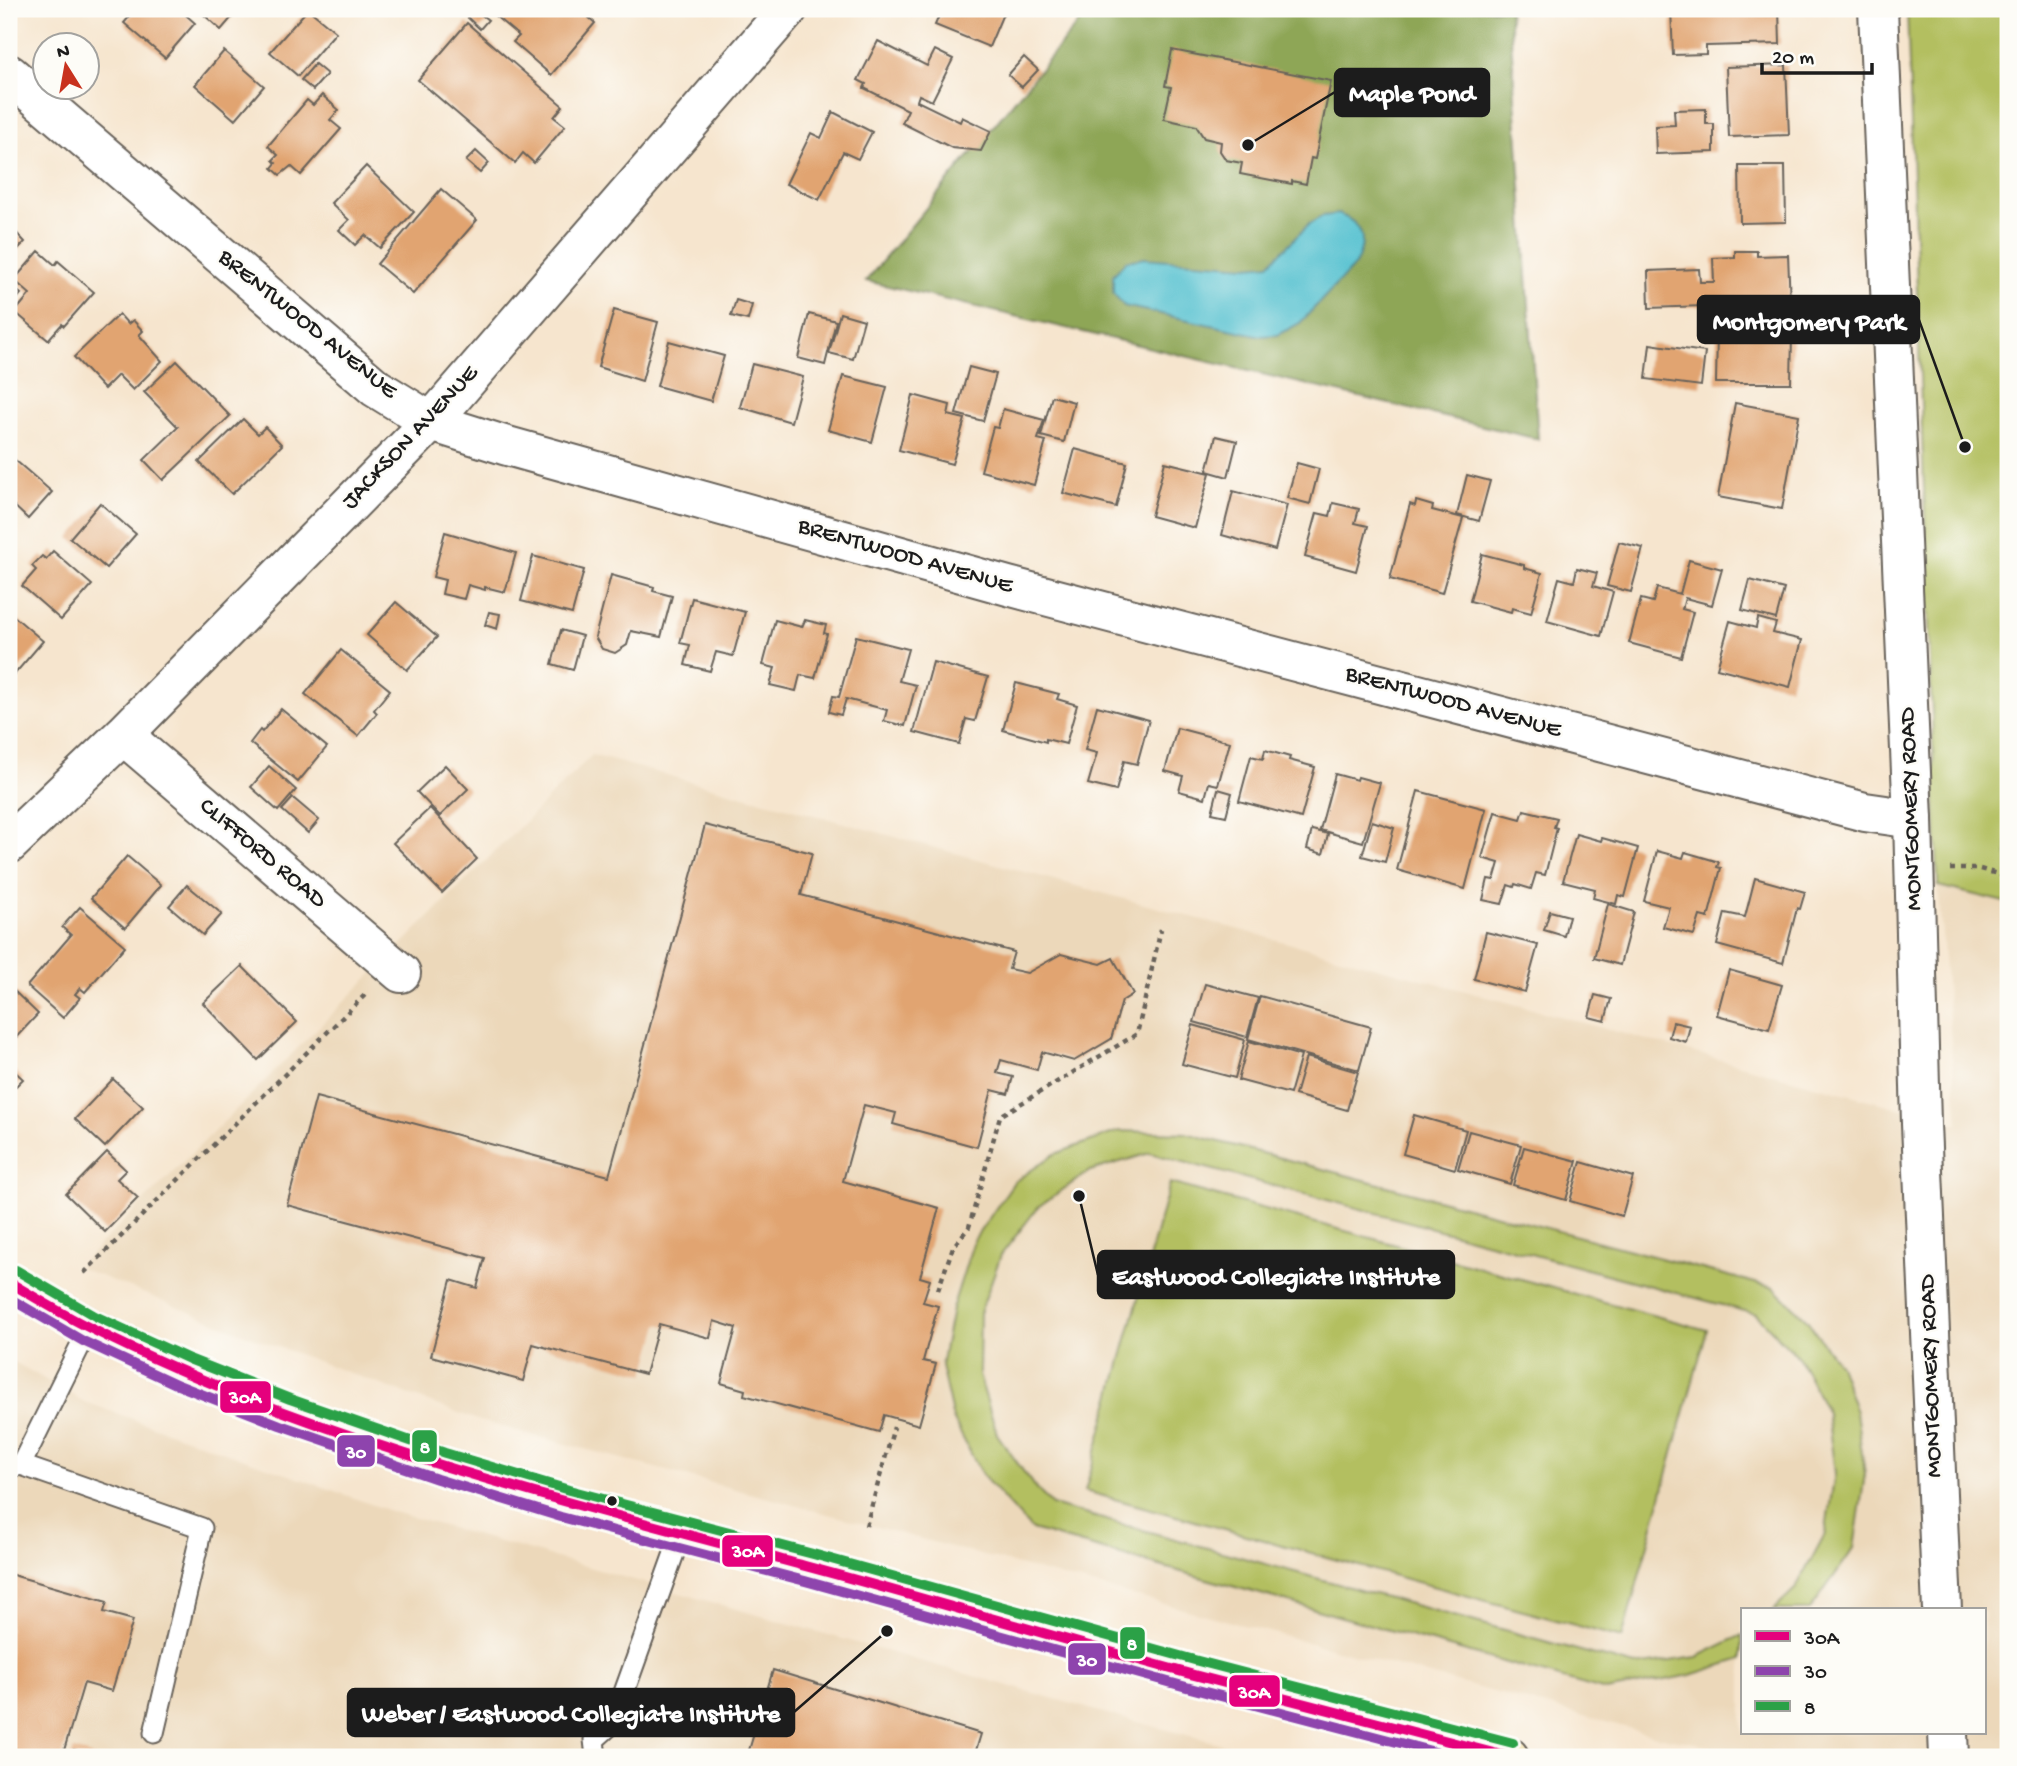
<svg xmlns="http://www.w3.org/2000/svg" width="2017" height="1766" font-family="'Gochi Hand',sans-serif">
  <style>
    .built { fill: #ecd8ba; fill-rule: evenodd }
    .green { fill: #b3bf61; stroke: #686e3e; stroke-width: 2 }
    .forest { fill: #8ea657; stroke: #55613a; stroke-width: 2 }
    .water { fill: #55c1d0; stroke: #386e76; stroke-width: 2 }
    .building { fill: #e1a471 }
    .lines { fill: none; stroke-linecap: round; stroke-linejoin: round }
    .service-casing { stroke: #68625a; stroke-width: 23 }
    .minor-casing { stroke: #68625a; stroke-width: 42 }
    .secondary-casing { stroke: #68625a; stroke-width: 42 }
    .path { stroke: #68625a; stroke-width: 4.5; stroke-dasharray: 5 5; stroke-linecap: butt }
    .service { stroke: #fff; stroke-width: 19 }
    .minor { stroke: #fff; stroke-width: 38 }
    .secondary { stroke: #f6e9c3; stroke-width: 38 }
    .bus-1-casing { stroke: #fdfcf7; stroke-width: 16 }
    .bus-2-casing { stroke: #fdfcf7; stroke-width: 16 }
    .bus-3-casing { stroke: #fdfcf7; stroke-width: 16 }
    .bus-1 { stroke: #e5007d; stroke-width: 10 }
    .bus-2 { stroke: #8e44ad; stroke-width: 10 }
    .bus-3 { stroke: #2ba147; stroke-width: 10 }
    .bus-dot { fill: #1c1c1c; stroke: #fdfcf7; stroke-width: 2.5 }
    .labels { text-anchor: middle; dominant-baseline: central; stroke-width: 5; stroke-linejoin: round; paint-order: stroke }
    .street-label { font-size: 24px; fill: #1c1c1c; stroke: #fdfcf7 }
    .leader { fill: none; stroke: #1c1c1c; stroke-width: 2.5 }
    .callout-dot { fill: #1c1c1c; stroke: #fdfcf7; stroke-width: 2.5 }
    .callout { fill: #1c1c1c; stroke: #1c1c1c; stroke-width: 2.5 }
    .callout-label { font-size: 26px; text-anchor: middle; font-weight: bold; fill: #fff }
    .line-badge { stroke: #fdfcf7; stroke-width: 2.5 }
    .badge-label { font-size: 19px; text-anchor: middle; font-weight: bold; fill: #fff }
  </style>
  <rect width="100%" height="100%" fill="#fdfcf7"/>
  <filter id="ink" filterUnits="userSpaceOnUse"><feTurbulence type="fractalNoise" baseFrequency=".0143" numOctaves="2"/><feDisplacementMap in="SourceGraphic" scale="14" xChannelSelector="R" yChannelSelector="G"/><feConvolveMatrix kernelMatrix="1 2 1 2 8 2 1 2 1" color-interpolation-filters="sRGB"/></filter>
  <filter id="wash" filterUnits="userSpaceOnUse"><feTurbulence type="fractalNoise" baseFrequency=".00686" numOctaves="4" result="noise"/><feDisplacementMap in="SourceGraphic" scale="28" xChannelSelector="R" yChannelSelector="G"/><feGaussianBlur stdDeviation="1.57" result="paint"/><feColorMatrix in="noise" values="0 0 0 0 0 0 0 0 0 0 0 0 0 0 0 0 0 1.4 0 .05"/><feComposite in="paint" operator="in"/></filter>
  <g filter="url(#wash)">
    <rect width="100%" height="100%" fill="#f6e5ce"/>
    <g class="built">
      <path d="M592 755 1958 1124 1938 886 2008 903V1757H1774L1662 1737 480 1421 257 1339 78 1267ZM1742 1610H1984V1733H1742Z"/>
      <path d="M9 1359 85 1402 390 1511 1122 1718 1272 1757H9Z"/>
    </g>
    <g class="green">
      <path d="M1907 9H2008V903L1938 886Z"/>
      <path d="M1119 1131 1186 1133 1774 1288 1807 1320 1839 1365 1856 1412 1865 1474 1854 1548 1810 1610H1773L1796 1588 1825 1534 1835 1473 1827 1413 1799 1358 1756 1314 1150 1153 1090 1171 1039 1206 1001 1255 980 1313 979 1375 997 1434 1033 1485 1052 1505 1635 1666 1697 1657 1742 1635V1659L1691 1675 1606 1691 1032 1530 982 1475 953 1419 941 1366 952 1309 974 1240 1014 1182 1055 1154Z"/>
      <path d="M1170 1183 1707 1330 1622 1638 1085 1491Z"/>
    </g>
    <path class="forest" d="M1090 9H1509L1538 439 866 281Z"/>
    <path class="water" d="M1338 214C1365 224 1367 241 1355 265L1300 323 1278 335 1261 336 1124 306 1113 293V275L1126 261 1144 258 1247 266 1269 264 1309 224 1323 216Z"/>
    <g id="blocks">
      <g class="building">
        <path d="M136 9H179L195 23 165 58 124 23Z"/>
        <path d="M208 9H239L221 30 203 14Z"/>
        <path d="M308 9 336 32 298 76 270 52Z"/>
        <path d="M474 9 488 20 480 29 467 17Z"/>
        <path d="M500 9H579L595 23 551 75 513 42 519 36 494 15Z"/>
        <path d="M942 9H1005L989 47 935 25Z"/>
        <path d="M1671 9H1779L1780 44 1706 46V54L1673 55Z"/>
        <path d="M467 23 563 106 554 117 565 126 534 163 523 153 515 163 418 80Z"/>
        <path d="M878 41 927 66 935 50 953 59 932 101 919 95 917 101 960 122 962 117 991 131 981 151 952 148 902 123 908 110 864 88 866 84 858 80Z"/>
        <path d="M1172 50 1331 81 1315 159 1311 158 1306 184 1292 181V184L1240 174 1242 163 1226 160 1220 151 1221 142 1204 138 1196 126 1164 119 1171 87 1165 86Z"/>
        <path d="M224 51 264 86 235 120 195 85Z"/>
        <path d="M1024 57 1038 70 1022 87 1008 75Z"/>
        <path d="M315 64 327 74 313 90 301 80Z"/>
        <path d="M1786 65 1789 135 1729 137 1726 67Z"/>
        <path d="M322 95 339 110 330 120 341 129 301 175 291 166 280 175 272 168 276 163 273 160 278 155 268 146 307 100 313 105Z"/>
        <path d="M1706 109V124H1714V152L1656 154 1655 126 1675 125 1674 110Z"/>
        <path d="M833 112 872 132 858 159 843 152 819 200 786 184 811 133 821 138Z"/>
        <path d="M476 151 489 163 480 173 466 161Z"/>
        <path d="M366 166 414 212 380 248 365 235 355 245 339 230 349 220 331 203Z"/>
        <path d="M1739 166H1785L1786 222 1740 223Z"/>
        <path d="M441 189 477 220 413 294 377 264Z"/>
        <path d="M9 225 25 242 9 258Z"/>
        <path d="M39 251 55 265 58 261 94 292 64 326 62 324 48 340 15 312 30 294 14 280Z"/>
        <path d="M1735 251H1757V256L1788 255 1790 303 1775 304V310H1757V304L1649 308 1648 271 1699 269 1700 282H1714L1713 258 1735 257Z"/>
        <path d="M9 284 21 294 11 306 9 304Z"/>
        <path d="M736 300 752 305 748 320 731 316Z"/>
        <path d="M614 310 658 322 642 381 598 367Z"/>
        <path d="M840 313 864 320 853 359 829 353Z"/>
        <path d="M119 314 128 324 133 320 143 331 139 335 162 361 133 390 118 375 104 389 74 357Z"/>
        <path d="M809 314 836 321 825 365 798 358Z"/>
        <path d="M1736 330H1759V335H1792L1791 383H1716L1717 335H1736Z"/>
        <path d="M669 341 724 356 711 401 657 386Z"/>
        <path d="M1650 344 1705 352 1701 386 1646 379Z"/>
        <path d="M177 361 230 416 163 480 144 460 178 427 144 392Z"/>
        <path d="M752 364 803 377 791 422 740 407Z"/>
        <path d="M969 367 996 374 983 421 956 414Z"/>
        <path d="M843 376 887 387 872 442 828 430Z"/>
        <path d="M913 395 950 405 948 415 965 419 952 464 899 450Z"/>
        <path d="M1052 396 1074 402 1064 442 1041 436Z"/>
        <path d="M1735 403 1799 415 1782 509 1718 497Z"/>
        <path d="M1003 409 1044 420 1038 439 1046 441 1034 485 981 471 993 427 998 428Z"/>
        <path d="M243 419 258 434 265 427 282 445 232 494 199 462Z"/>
        <path d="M1216 436 1237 441 1228 477 1207 471Z"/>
        <path d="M1075 449 1127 463 1116 507 1063 493Z"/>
        <path d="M15 460 52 492 28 519 9 501V467Z"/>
        <path d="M1165 462 1210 473 1195 528 1151 516Z"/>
        <path d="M1297 463 1319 469 1310 504 1287 498Z"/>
        <path d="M1467 475 1490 481 1479 521 1457 515Z"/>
        <path d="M1233 491 1287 505 1275 550 1222 535Z"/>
        <path d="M1416 501 1433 506 1432 510 1463 518 1442 593 1390 579 1410 504 1415 506Z"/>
        <path d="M100 503 136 534 106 568 70 538Z"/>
        <path d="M1333 503 1359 509 1355 523 1368 526 1356 571 1305 557 1317 513 1330 516Z"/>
        <path d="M445 532 516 553 505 592 485 587V590L468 585 464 599 442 594 445 580 433 577Z"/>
        <path d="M1619 542 1643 548 1631 592 1607 586Z"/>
        <path d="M53 551 92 585 61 620 22 586 36 570 32 566 42 556 46 559Z"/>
        <path d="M1482 554 1524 565V568L1542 573 1531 613 1512 608 1511 612 1470 601Z"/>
        <path d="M533 556 584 570 572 614 521 601Z"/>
        <path d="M1689 560 1722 569 1712 605 1685 598 1682 609 1693 612 1681 657 1629 643 1641 599 1653 602 1657 588 1680 594Z"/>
        <path d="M1577 568 1597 573 1593 586 1613 592 1601 636 1547 621 1559 578 1574 582Z"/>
        <path d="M611 575 654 587 653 591 672 596 661 637 631 631 627 645 615 653 602 649 595 637Z"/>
        <path d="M1750 580 1784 589 1776 619 1742 610Z"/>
        <path d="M692 598 745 612 733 656 716 652 710 671 685 665 690 645 680 643Z"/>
        <path d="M396 602 437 637 407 670 367 635Z"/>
        <path d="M9 612 43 641 13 676 9 672Z"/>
        <path d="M489 612 500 614 497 629 485 625Z"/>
        <path d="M1758 618 1776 623 1773 633 1802 640 1790 687 1717 668 1730 621 1756 628Z"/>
        <path d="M775 620 802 627 805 620 826 625 824 633 827 634 815 678 800 675 796 691 770 685 775 668 763 665Z"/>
        <path d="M561 630 582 636 573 670 552 664Z"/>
        <path d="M856 636 908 649 899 681 916 685 905 726 884 721 887 710 846 699 841 715 829 712 833 696 839 697Z"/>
        <path d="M341 650 390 690 374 710 377 713 358 736 305 694Z"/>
        <path d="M933 662 988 677 975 721 966 719 959 744 914 732Z"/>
        <path d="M1016 683 1059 694 1057 699 1077 705 1066 744 1046 739V742L1003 730Z"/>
        <path d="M1097 706 1149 720 1137 764 1124 761 1116 791 1088 784 1097 753 1085 750Z"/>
        <path d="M281 709 327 747 298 782 250 743 260 730 262 732Z"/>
        <path d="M1177 728 1230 742 1218 785 1209 783 1205 798 1179 791 1183 776 1165 771Z"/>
        <path d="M1265 750 1290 757 1289 760 1315 767 1301 818 1239 801 1251 756 1263 759Z"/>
        <path d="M445 765 468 789 440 816 417 792Z"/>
        <path d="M269 766 296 790 278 811 251 787Z"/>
        <path d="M1335 774 1357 780 1358 777 1380 783 1363 842 1320 830Z"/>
        <path d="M1218 789 1232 793 1226 816 1212 813Z"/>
        <path d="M1418 791 1486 809 1465 889 1397 870Z"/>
        <path d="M293 798 319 820 308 833 282 810Z"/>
        <path d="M430 808 477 859 442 893 393 843Z"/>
        <path d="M1524 810 1557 818 1554 827 1557 828 1545 875 1536 873 1531 889 1515 884 1514 887 1508 885 1502 904 1483 900 1488 879 1494 880 1499 863 1482 858 1495 812 1521 819Z"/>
        <path d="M1372 821 1394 828 1385 862 1362 856Z"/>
        <path d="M705 825 812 853 801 895 1014 952 1009 969 1027 973 1061 954 1101 964 1113 958 1133 994 1122 1001 1111 1039 1074 1061 1042 1052 1037 1070 1001 1060 997 1073 1013 1077 1008 1094 992 1090 977 1147 893 1124 896 1113 864 1105 843 1181 939 1208 920 1277 930 1280 923 1302 938 1306 923 1361 936 1364 919 1425 884 1415 879 1432 744 1395 745 1390 721 1383 736 1328 714 1321 710 1338 659 1324 645 1374 533 1344 523 1381 431 1356 451 1280 477 1288 485 1258 287 1205 316 1097 609 1176Z"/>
        <path d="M1312 830 1328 834 1323 854 1307 849Z"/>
        <path d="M1576 834 1601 841 1602 838 1638 848 1625 897 1618 895 1616 904 1593 898 1595 889 1563 881Z"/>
        <path d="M1657 851 1683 858 1685 852 1719 862 1717 867 1721 868 1708 918 1700 916 1694 935 1663 927 1669 907 1644 901Z"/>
        <path d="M127 856 161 885 125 928 91 898Z"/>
        <path d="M1755 878 1805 892 1800 909 1797 908 1783 963 1717 945 1725 913 1745 917Z"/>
        <path d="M187 885 222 914 203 935 169 906Z"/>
        <path d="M1608 904 1634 912 1620 965 1594 958Z"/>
        <path d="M80 907 125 946 85 992 80 988 75 994 80 998 63 1018 27 986 71 935 62 927Z"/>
        <path d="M1550 911 1569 916 1564 936 1544 930Z"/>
        <path d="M1486 932 1538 945 1525 992 1474 979Z"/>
        <path d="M242 966 297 1022 258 1060 203 1003Z"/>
        <path d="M1729 970 1782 985 1769 1029 1717 1015Z"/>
        <path d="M1205 984 1258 998 1247 1037 1194 1022Z"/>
        <path d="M9 986 38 1014 9 1045Z"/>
        <path d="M1595 995 1611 999 1605 1021 1589 1017Z"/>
        <path d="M1260 996 1371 1027 1359 1070 1248 1039Z"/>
        <path d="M1673 1022 1690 1026 1686 1042 1669 1037Z"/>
        <path d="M1193 1025 1245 1040 1235 1078 1182 1064Z"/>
        <path d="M1249 1041 1301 1056 1290 1094 1238 1080Z"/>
        <path d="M1306 1057 1358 1072 1347 1110 1295 1095Z"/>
        <path d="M9 1066 23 1079 9 1093Z"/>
        <path d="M113 1079 143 1107 105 1147 75 1119Z"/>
        <path d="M1414 1115 1466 1130 1455 1169 1403 1154Z"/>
        <path d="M1469 1131 1521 1145 1510 1184 1458 1169Z"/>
        <path d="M1524 1147 1577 1161 1566 1200 1513 1185Z"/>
        <path d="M107 1152 126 1170 117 1179 138 1198 105 1232 66 1194Z"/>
        <path d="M1581 1162 1633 1177 1622 1216 1570 1201Z"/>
        <path d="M9 1574 107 1602 104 1612 133 1620 112 1691 84 1683 62 1757H9Z"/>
        <path d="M773 1670 981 1734 974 1757H747Z"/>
        <path d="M74 1750 95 1757H71Z"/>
      </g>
    </g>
  </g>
  <g filter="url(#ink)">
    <use href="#blocks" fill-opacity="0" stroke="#68625a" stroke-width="2"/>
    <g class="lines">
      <defs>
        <g id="service">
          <path d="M21 1465 202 1528 154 1733"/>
          <path d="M10 1468 21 1465 89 1328"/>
          <path d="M596 1757 594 1740 613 1723 681 1534"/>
        </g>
        <g id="minor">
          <path d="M1878 9 1913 819 1921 1124 1942 1610"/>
          <path d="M9 74 376 388 431 422 504 445 1008 586 1865 812 1913 819"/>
          <path d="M123 735 401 973"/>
          <path d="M9 844 123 735 431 422 788 9"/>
          <path d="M1948 1733 1949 1757"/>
        </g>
        <path id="secondary" d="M9 1282 89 1328 183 1372 285 1412 441 1466 565 1503 809 1567 1194 1675 1509 1757"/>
      </defs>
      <use href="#service" class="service-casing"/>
      <use href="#minor" class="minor-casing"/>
      <use href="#secondary" class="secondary-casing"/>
      <g class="path">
        <path d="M1950 869H1980L2008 877"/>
        <path d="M84 1273 367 993"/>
        <path d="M938 1290 953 1247 969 1227 1000 1116 1137 1034 1161 929"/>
        <path d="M866 1526 894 1427"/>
      </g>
      <use href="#service" class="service"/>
      <use href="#minor" class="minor"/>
      <use href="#secondary" class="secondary"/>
      <defs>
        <path id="bus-1" d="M9 1282C36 1298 63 1315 92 1329 317 1442 563 1501 805 1566 935 1601 1064 1640 1194 1675 1299 1703 1404 1730 1509 1757"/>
        <path id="bus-2" d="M9 1298 83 1341 178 1385 280 1425 437 1479 561 1517 805 1581 1190 1688 1454 1757"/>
        <path id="bus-3" d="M16 1270 95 1316 189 1359 290 1399 445 1453 569 1490 813 1554 1198 1661 1513 1743"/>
      </defs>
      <use href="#bus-1" class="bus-1-casing"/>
      <use href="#bus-2" class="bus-2-casing"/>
      <use href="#bus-3" class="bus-3-casing"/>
      <use href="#bus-1" class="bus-1"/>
      <use href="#bus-2" class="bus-2"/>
      <use href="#bus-3" class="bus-3"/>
    </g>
  </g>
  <circle class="bus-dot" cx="612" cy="1501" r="6"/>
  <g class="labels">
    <g class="street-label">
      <text transform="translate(307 325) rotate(39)">BRENTWOOD AVENUE</text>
      <text transform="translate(411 438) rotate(-47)">JACKSON AVENUE</text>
      <text transform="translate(905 557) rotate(16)">BRENTWOOD AVENUE</text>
      <text transform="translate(1453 703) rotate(15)">BRENTWOOD AVENUE</text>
      <text transform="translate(1912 809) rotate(-92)">MONTGOMERY ROAD</text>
      <text transform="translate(262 854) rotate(40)">CLIFFORD ROAD</text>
      <text transform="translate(1932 1376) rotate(-92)">MONTGOMERY ROAD</text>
    </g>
  </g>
  <path class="leader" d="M1248 145L1335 92M1965 447L1919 320M1079 1196L1098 1275M887 1631L794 1712"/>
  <g class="callout-dot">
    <circle cx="1248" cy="145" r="7"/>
    <circle cx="1965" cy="447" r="7"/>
    <circle cx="1079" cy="1196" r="7"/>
    <circle cx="887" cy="1631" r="7"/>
  </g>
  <g class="callout">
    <rect x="1335" y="69" width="154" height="47" rx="7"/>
    <rect x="1698" y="296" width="221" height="47" rx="7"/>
    <rect x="1098" y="1251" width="356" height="47" rx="7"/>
    <rect x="348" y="1689" width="446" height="47" rx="7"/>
  </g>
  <g class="callout-label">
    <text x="1412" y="101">Maple Pond</text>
    <text x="1809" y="329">Montgomery Park</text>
    <text x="1276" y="1284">Eastwood Collegiate Institute</text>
    <text x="571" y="1721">Weber / Eastwood Collegiate Institute</text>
  </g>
  <g class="line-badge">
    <rect x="219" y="1380" width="53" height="34" rx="7" fill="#e5007d"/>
    <rect x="411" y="1429" width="27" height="34" rx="7" fill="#2ba147"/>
    <rect x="336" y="1434" width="40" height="34" rx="7" fill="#8e44ad"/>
    <rect x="721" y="1534" width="53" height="34" rx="7" fill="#e5007d"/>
    <rect x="1119" y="1626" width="27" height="34" rx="7" fill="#2ba147"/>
    <rect x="1067" y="1642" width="40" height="34" rx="7" fill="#8e44ad"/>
    <rect x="1228" y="1674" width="53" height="34" rx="7" fill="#e5007d"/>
  </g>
  <g class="badge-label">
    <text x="245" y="1403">30A</text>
    <text x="425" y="1453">8</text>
    <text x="356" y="1458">30</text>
    <text x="748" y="1557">30A</text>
    <text x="1132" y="1650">8</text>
    <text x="1087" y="1666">30</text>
    <text x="1254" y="1698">30A</text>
  </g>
  <rect width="2017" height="1766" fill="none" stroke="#fdfcf7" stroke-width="35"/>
  <rect x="1741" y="1608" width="245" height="126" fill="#fdfcf7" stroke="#a3a29f" stroke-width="2"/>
  <rect x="1755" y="1631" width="35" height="10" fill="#e5007d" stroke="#a3a29f" stroke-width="2"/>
  <text x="1804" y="1644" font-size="21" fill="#1c1c1c">30A</text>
  <rect x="1755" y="1666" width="35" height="10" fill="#8e44ad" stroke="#a3a29f" stroke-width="2"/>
  <text x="1804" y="1678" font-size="21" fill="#1c1c1c">30</text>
  <rect x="1755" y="1701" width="35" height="10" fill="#2ba147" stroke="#a3a29f" stroke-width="2"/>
  <text x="1804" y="1714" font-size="21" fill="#1c1c1c">8</text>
  <g transform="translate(66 66) rotate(349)"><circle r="33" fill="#fdfcf7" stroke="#a3a29f" stroke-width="2"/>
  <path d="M0-5L12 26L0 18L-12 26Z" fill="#c8321e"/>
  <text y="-10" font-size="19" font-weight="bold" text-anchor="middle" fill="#1c1c1c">N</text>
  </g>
  <path d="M1762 63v10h110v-10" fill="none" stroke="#1c1c1c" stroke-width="3.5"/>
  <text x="1772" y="63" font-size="21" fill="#1c1c1c" stroke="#fdfcf7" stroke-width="5" paint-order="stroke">20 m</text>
</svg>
